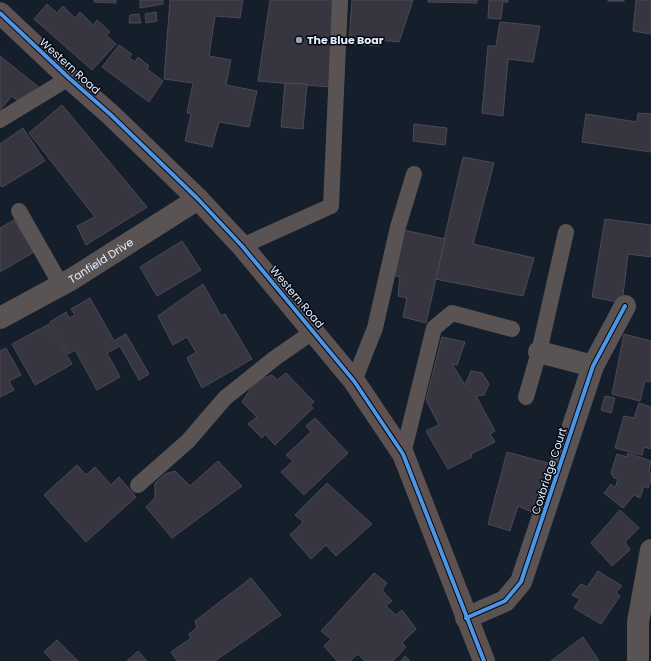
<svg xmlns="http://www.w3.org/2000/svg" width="651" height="661" font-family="Poppins,sans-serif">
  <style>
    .building { fill: #363540; stroke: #4b4a54 }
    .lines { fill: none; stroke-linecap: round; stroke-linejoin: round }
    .lane { stroke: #5a5353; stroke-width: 16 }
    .street { stroke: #5a5353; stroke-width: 22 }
    .secondary { stroke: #5d5151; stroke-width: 22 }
    .cycleway-casing { stroke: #030711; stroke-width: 6 }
    .cycleway { stroke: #4d94e3; stroke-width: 4 }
    .poi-dot { fill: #9ca6b5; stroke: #030711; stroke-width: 1.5 }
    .labels { text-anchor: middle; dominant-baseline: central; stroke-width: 3; stroke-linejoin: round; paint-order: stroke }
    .poi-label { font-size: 11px; font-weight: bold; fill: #e4efff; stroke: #030711; text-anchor: start }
    .street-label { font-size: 11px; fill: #e4efff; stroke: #030711 }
  </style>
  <rect width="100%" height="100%" fill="#151e2b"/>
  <g class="building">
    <path d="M94 0H116V3L94 2Z"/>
    <path d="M140 0H163V4L140 8Z"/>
    <path d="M170 0H243L240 18 215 16 209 56 231 60 226 85 257 91 249 127 219 122 212 147 185 141 191 114 187 113 193 83 164 79Z"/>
    <path d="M270 0H337L331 87 258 81Z"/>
    <path d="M352 0H413L399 42 380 40V46L349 44Z"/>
    <path d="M428 0H477V3L428 2Z"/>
    <path d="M489 0H508V2H503L501 19 488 18Z"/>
    <rect x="608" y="0" width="16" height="1"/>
    <path d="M636 0H651V34L633 31Z"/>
    <path d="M47 4 57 13 63 6 75 18 80 12 93 25 97 20 110 32 106 35 116 44 92 70 34 19Z"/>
    <path d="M156 12 157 21 146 23 145 14Z"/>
    <path d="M139 14 141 23H129L130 15Z"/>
    <path d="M500 22 540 26 533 62 508 59 503 116 482 113 488 46H496Z"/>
    <path d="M119 45 132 54 129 58 135 62 138 57 149 66 147 69 163 81 149 102 102 67Z"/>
    <path d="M0 56 41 89 19 102 12 96 0 110Z"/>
    <path d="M285 83 307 84 303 129 281 127Z"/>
    <path d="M62 105 147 207 86 245 77 226 95 217 29 133Z"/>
    <path d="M638 113 651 114V152L582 142 586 114 637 122Z"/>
    <path d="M414 124 447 128 445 145 413 141Z"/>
    <path d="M23 128 45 161 2 187 0 185V144Z"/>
    <path d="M463 157 494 163 473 244 534 258 523 296 435 279Z"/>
    <path d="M605 219 651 225V257L628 254 622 303 592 297Z"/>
    <path d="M14 220 34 252 0 272V228Z"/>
    <path d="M399 229 445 239 426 323 403 317 407 298 398 296 400 277 388 274Z"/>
    <path d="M182 241 201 270 157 296 140 267Z"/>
    <path d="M203 284 221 316 225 314 252 359 202 388 187 358 196 352 187 337 173 345 158 316Z"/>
    <path d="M90 298 114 341 126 334 149 374 139 380 120 346 107 353 120 377 97 390 75 350 68 354 50 322 66 312 69 318 75 315 71 309Z"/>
    <path d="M49 324 72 364 35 385 12 344Z"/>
    <path d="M624 334 651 341V380L650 382 645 381 640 401 612 394Z"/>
    <path d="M442 337 465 342 457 365 452 364 465 385 471 371 482 373 489 384 484 395 476 396 495 431 490 434 495 442 471 454 472 457 448 469 426 431 439 425 426 400Z"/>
    <path d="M6 348 21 375 9 381 14 390 0 397V351Z"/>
    <path d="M286 373 314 402 310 405 313 408 275 445 265 434 262 438 248 424 257 417 242 402 249 391 259 380 272 375 277 380Z"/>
    <path d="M605 396 615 398 611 413 601 410Z"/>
    <path d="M639 403 651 407V449L644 447 642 455 615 448 624 416 634 418Z"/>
    <path d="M315 418 348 453 304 495 281 472 293 461 286 455 311 432 306 426Z"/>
    <path d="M507 452 548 463 532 512 518 506 510 531 488 524Z"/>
    <path d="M628 453 651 461 649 472 651 473V480L648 488 644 486 640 498 634 495 623 508 604 493 611 484 615 488 618 479 614 478 611 473 617 454 627 457Z"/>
    <path d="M218 461 242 486 172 538 146 507 155 498V483L165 474 175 471 190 486Z"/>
    <path d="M77 465 86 475 95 467 111 485 119 477 136 497 86 542 44 495Z"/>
    <path d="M327 483 372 524 336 556 326 545 311 559 290 535 303 522 295 515Z"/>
    <path d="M620 510 639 528 625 542 630 550 612 566 591 543Z"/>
    <path d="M598 571 622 586 616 592 620 596 601 624 574 608 580 599 572 595 581 584 587 587Z"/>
    <path d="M374 573 387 583 382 590 392 601 386 606 396 615 402 610 416 629 402 643 406 647 393 661H365L358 654 350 661H337L324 646 331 639 321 631Z"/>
    <path d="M251 578 281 615 215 661H177L171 652 191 638 189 634 197 628 195 621Z"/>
    <path d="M583 637 599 661H551Z"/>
    <path d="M57 640 78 661H53L44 652Z"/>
    <path d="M138 651 147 661H127Z"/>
    <path d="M405 656 410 661H401Z"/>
  </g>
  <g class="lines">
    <g class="lane">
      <path d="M0 120 69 78"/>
      <path d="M19 211 61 285"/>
      <path d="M242 246 331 206 340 0"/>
      <path d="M354 381 375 328 398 227 414 174"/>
      <path d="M526 397 539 352 566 232"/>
      <path d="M403 454 434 328 452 313 512 329"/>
      <path d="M138 485 188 441 225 398 275 358 314 331"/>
    </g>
    <g class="street">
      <path id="s1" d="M0 318 72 279 198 199"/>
      <path d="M539 352 593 366"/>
      <path d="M466 618 505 601 521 582 593 366 625 306"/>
      <path d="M638 661V622L651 550"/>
    </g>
    <path class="secondary" d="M0 13 69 78 111 115 198 199 242 246 354 381 403 454 484 661"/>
    <defs>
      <g id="cycleway">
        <path d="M0 13 69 78 111 115 198 199 242 246 354 381 403 454 484 661"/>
        <path d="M466 618 505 601 521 582 593 366 625 306"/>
      </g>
    </defs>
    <use href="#cycleway" class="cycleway-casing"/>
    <use href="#cycleway" class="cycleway"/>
  </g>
  <circle class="poi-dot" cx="299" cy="40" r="4"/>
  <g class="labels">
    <g class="poi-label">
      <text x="307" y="40">The Blue Boar</text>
    </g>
    <g class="street-label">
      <text transform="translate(70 66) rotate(42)">Western Road</text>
      <text stroke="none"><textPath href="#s1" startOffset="116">Tanfield Drive</textPath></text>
      <text transform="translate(297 297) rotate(50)">Western Road</text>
      <text transform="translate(549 471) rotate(-72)">Coxbridge Court</text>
    </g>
  </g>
</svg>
